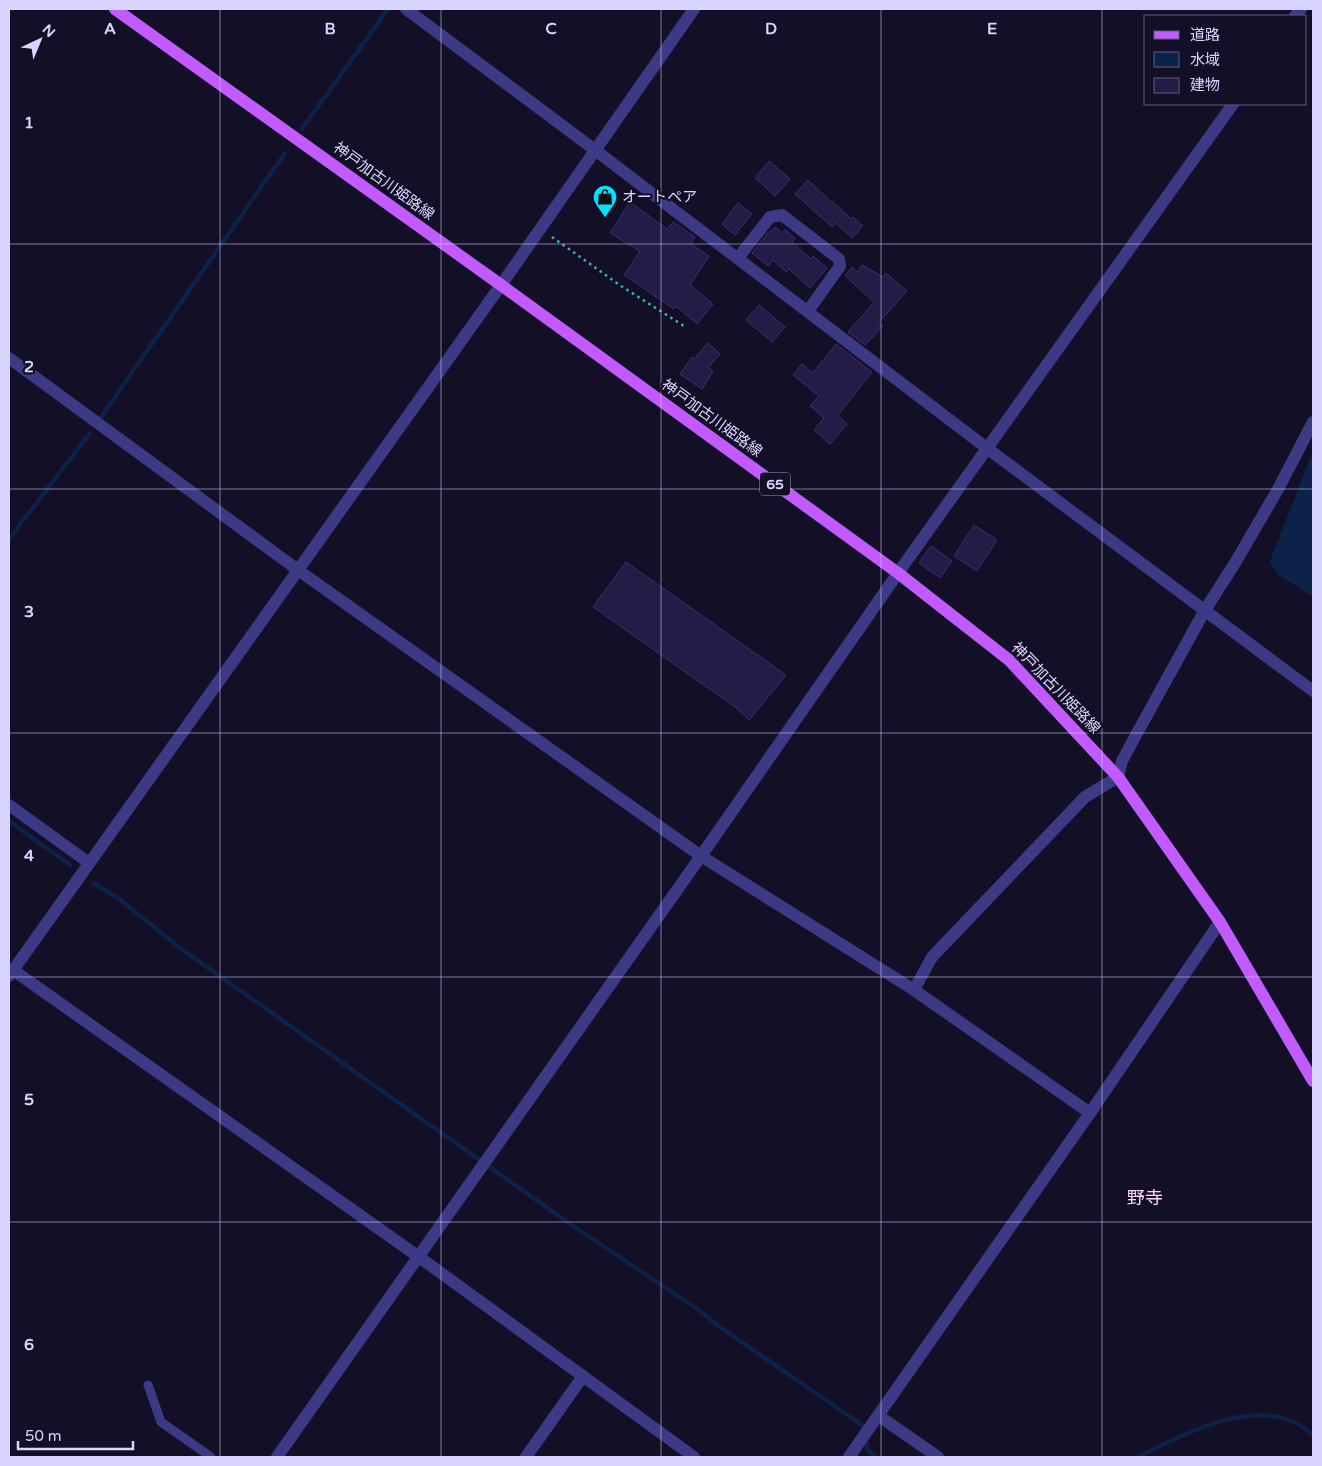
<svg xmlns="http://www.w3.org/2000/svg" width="1322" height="1466" font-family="'Varela Round','Noto Sans JP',sans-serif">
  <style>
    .water { fill: #0c2248 }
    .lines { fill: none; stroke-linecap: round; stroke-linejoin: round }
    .stream { stroke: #0c2248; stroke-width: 4.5 }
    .building { fill: #241b47; stroke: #3b2d73 }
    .path { stroke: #2fb8b0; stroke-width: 2.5; stroke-dasharray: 2.5 4; stroke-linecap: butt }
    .lane { stroke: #3d3a85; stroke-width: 9 }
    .street { stroke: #3d3a85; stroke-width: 12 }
    .primary { stroke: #c25bff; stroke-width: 12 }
    .grid { fill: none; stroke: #d9d4ff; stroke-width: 1; stroke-opacity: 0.55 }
    .labels { text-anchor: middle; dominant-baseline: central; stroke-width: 4.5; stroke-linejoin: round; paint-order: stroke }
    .shield { fill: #130f26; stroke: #9e99be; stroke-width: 1 }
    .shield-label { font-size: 14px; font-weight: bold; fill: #d9d4ff }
    .street-label { font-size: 15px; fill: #d9d4ff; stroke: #130f26 }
    .poi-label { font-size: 15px; fill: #d9d4ff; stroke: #130f26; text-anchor: start }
    .quarter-label { font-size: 18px; fill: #ffd6f0; stroke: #130f26 }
    .grid-label { font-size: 16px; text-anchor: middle; font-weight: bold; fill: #d9d4ff; stroke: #130f26; stroke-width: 4.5; stroke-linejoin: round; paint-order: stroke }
  </style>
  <rect width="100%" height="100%" fill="#130f26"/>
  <path class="water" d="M1313 451V597L1277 574 1270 561Z"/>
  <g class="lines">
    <g class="stream">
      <path d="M302 129 388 9"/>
      <path d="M101 417 285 153"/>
      <path d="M9 539 90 433"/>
      <path d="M9 821 70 865"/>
      <path d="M94 883 122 901 180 948 566 1221 700 1311 717 1325 862 1425 864 1430"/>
      <path d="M865 1438 868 1451 876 1457"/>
      <path d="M1137 1457C1187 1434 1263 1389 1313 1435"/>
    </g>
  </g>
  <g class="building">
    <path d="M769 161 790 179 775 196 755 178Z"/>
    <path d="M808 180 831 202 832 201 851 219 853 217 863 226 852 238 836 223 832 227 795 194Z"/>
    <path d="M630 202 667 229 673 222 695 237 691 244 709 256 690 285 713 304 697 324 676 306 674 309 624 275 640 251 610 233Z"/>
    <path d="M738 203 752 214 735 235 722 224Z"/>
    <path d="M775 227 782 233 785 229 795 239 792 242 811 259 813 256 827 268 810 288 789 269 786 272 773 260 768 266 752 253 767 234Z"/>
    <path d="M862 265 883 277 886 273 907 291 879 322 883 326 865 345 848 332 874 302 845 276 852 267 858 272Z"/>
    <path d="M759 305 785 327 772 342 746 320Z"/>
    <path d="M708 343 720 354 708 368 713 371 702 389 680 374 692 357 694 359Z"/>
    <path d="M836 344 872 372 838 415 847 424 830 444 814 430 824 418 810 406 819 396 793 375 802 364 813 373Z"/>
    <path d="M974 525 997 540 977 571 954 556Z"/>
    <path d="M931 546 952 561 940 578 919 563Z"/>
    <path d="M626 562 786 675 749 720 735 707 593 607Z"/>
  </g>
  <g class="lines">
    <path class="path" d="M552 237 621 286 684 326"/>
    <path class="lane" d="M148 1385 161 1422 211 1457"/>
    <g class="street">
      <path d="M406 9 595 150 988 449 1313 691"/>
      <path d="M1295 16 1301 9"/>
      <path d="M738 258 770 217 782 215 839 259 840 266 808 311"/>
      <path d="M9 358 298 570 701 856 914 990 1090 1113"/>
      <path d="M9 805 89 863"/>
      <path d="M13 970 419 1257 694 1457"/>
      <path d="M9 976 501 285 694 9"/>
      <path d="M914 990 932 957 1085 797 1118 777 1122 761 1136 735 1205 610 1235 563 1277 491 1313 422"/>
      <path d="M879 1416 938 1457"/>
      <path d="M277 1457 701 856 898 573 1233 104"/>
      <path d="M526 1457 583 1376"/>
      <path d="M849 1457 1090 1113 1220 922"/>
    </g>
    <path class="primary" d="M115 9 501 285 898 573 1009 660 1118 777 1220 922 1313 1081"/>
  </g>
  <path class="grid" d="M220 9V1457M441 9V1457M661 9V1457M881 9V1457M1102 9V1457M9 244H1313M9 489H1313M9 733H1313M9 977H1313M9 1222H1313"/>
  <defs>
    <symbol id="shop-pin" viewBox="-11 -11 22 30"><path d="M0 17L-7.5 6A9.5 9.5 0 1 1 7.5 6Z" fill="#00e5ff" stroke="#130f26"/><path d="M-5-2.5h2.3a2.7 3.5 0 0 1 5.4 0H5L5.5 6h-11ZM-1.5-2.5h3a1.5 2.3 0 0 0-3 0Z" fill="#111"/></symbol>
  </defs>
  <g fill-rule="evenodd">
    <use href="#shop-pin" x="591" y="183" width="28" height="38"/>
  </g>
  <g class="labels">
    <rect class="shield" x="760" y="472.5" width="30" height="23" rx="4"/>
    <g class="shield-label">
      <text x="775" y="484">65</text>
    </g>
    <g class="street-label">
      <text transform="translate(384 181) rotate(36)">神戸加古川姫路線</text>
      <text transform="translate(712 418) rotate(36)">神戸加古川姫路線</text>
      <text transform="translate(1056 688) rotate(46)">神戸加古川姫路線</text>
    </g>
    <g class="poi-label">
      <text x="622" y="197">オートペア</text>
    </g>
    <g class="quarter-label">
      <text x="1145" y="1198">野寺</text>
    </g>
  </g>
  <g class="grid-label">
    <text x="110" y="34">A</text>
    <text x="330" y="34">B</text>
    <text x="551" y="34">C</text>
    <text x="771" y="34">D</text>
    <text x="992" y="34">E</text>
    <text x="29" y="128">1</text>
    <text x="29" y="372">2</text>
    <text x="29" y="617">3</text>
    <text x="29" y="861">4</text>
    <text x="29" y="1105">5</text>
    <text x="29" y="1350">6</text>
  </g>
  <rect width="1322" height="1466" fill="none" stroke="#d9d4ff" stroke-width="20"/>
  <rect x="1144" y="15" width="162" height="90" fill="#130f26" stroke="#625e7d"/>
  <rect x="1154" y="31" width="25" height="8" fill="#c25bff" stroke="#625e7d"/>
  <text x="1190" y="40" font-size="15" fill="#d9d4ff">道路</text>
  <rect x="1154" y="52" width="25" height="15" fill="#0c2248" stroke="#625e7d"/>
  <text x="1190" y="65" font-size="15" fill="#d9d4ff">水域</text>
  <rect x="1154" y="78" width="25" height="15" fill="#241b47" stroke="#625e7d"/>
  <text x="1190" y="90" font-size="15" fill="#d9d4ff">建物</text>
  <g transform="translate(40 40) rotate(44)" stroke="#130f26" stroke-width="4" paint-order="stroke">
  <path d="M0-4L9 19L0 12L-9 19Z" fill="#d9d4ff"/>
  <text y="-8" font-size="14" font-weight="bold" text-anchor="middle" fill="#d9d4ff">N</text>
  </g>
  <path d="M18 1441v8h115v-8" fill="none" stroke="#d9d4ff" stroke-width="2.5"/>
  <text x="25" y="1441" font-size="15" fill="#d9d4ff" stroke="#130f26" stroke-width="4" paint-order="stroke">50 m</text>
</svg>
